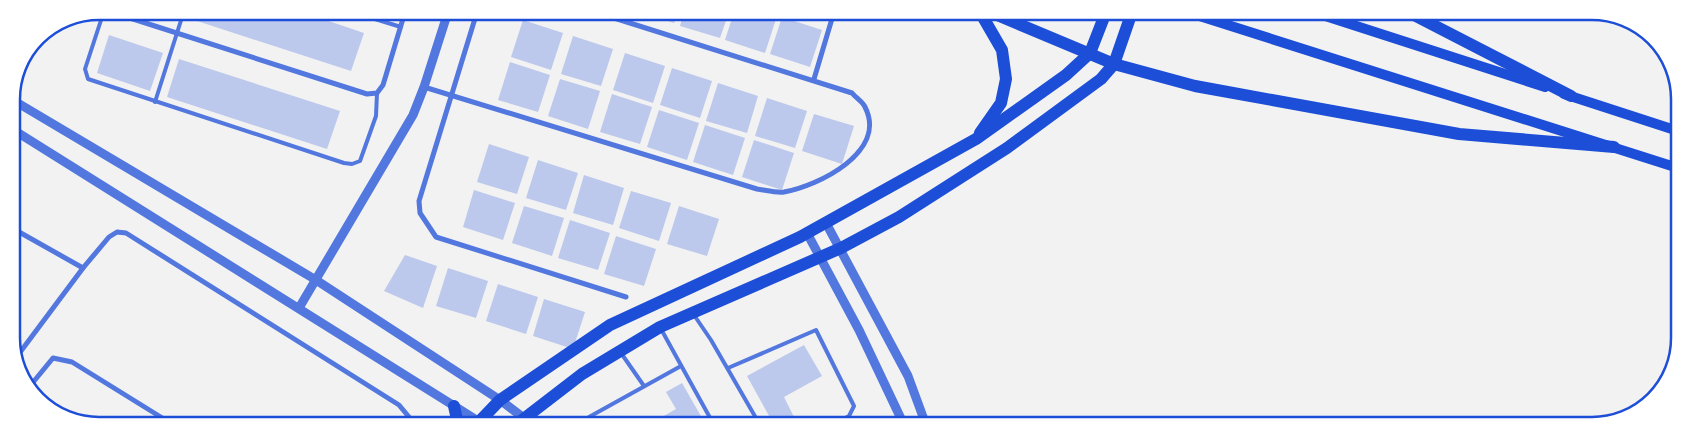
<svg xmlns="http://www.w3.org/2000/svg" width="1691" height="437" font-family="'Times New Roman',serif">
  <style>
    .building { fill: #bdc9ec }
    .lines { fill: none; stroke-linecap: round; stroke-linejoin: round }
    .service { stroke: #5277de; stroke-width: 4 }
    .minor { stroke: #5277de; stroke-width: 5 }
    .tertiary { stroke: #5277de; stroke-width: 9 }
    .secondary { stroke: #1d4ed8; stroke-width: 10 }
    .primary { stroke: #1d4ed8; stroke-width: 12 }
    .rim { fill: none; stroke: #1d4ed8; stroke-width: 2.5 }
  </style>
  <rect width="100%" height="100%" fill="#f2f2f2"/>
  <g class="building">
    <path d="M193 11H299L364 33 351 71 191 19Z"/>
    <path d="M640 12H678L674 23Z"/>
    <path d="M684 12H729L720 38 680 26Z"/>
    <path d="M734 12H766L777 16 765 53 725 40Z"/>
    <path d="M782 17 822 30 810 67 770 54Z"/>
    <path d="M523 20 563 33 551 70 511 57Z"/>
    <path d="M109 35 163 53 150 91 97 73Z"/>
    <path d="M573 36 613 49 601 86 561 74Z"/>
    <path d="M625 53 665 66 653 103 613 90Z"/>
    <path d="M179 59 340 111 327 149 167 97Z"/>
    <path d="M510 62 550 75 538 112 498 100Z"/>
    <path d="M672 68 712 81 700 118 660 105Z"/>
    <path d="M560 79 600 91 588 129 548 116Z"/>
    <path d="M718 83 758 96 747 133 706 121Z"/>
    <path d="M612 94 652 107 640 144 600 132Z"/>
    <path d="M767 98 807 111 795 148 755 136Z"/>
    <path d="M659 110 699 123 687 160 647 147Z"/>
    <path d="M814 114 854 126 842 164 802 151Z"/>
    <path d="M705 125 745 138 733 175 693 162Z"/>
    <path d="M754 140 794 153 782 190 742 177Z"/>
    <path d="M489 144 529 157 517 194 477 182Z"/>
    <path d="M538 160 578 173 566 210 526 198Z"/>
    <path d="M584 175 624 188 613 225 573 213Z"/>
    <path d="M474 190 515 203 503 240 463 227Z"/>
    <path d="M631 191 671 203 659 241 619 228Z"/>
    <path d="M524 206 564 218 552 256 512 243Z"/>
    <path d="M679 206 719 219 707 256 667 244Z"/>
    <path d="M570 220 610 233 598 270 558 258Z"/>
    <path d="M616 236 656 249 644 286 604 274Z"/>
    <path d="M405 255 437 266 423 308 384 291Z"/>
    <path d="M448 268 488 281 476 318 436 306Z"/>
    <path d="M498 284 538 297 526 334 486 321Z"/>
    <path d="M544 299 585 312 573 349 533 336Z"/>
    <path d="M804 345 822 376 784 397 794 417 780 425H774L747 376Z"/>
    <path d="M682 383 706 425H648L676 409 666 392Z"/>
  </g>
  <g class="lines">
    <g class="service">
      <path d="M104 11 85 69 88 79 344 163 352 164 360 161 376 116 377 93"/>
      <path d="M352 12 401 27"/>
      <path d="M155 102 184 11"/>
      <path d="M694 315 711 340 760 425"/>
      <path d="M661 329 714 425"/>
      <path d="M621 353 644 386"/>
      <path d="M728 368 816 330 854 406 849 416 832 425"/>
      <path d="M596 425 589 417 681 366"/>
    </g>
    <g class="minor">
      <path d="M108 11 367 94 377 93 383 85 405 12"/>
      <path d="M477 12 419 201 420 213 436 237 626 297"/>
      <path d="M814 79 834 12"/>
      <path d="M424 87 757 189C765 190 776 193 784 192 818 186 888 152 865 107 863 102 856 98 852 93L595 12"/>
      <path d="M12 228 83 268"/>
      <path d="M15 359 83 268 109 237 117 232 126 233 399 405 409 417 410 424"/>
      <path d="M30 386 53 358 72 362 172 424"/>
    </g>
    <g class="tertiary">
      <path d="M11 99 316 280 500 400 524 418"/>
      <path d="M12 129 483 424"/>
      <path d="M826 223 908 376 926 425"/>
      <path d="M807 233 859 330 904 425"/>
      <path d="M299 308 413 115 424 87 448 12"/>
    </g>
    <g class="secondary">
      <path d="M1190 13 1678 168"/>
      <path d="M1316 13 1545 87"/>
      <path d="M1564 94 1678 131"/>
    </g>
    <g class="primary">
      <path d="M980 12 1002 50 1006 79 1001 103 980 133"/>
      <path d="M990 12 1114 64 1195 86 1459 134 1614 147"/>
      <path d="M1410 13 1571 96"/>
      <path d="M454 406 458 424"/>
      <path d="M477 424 500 400 610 325 800 237 976 139 1066 75 1090 53 1106 12"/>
      <path d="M517 424 582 374 660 327 841 248 899 217 1007 148 1101 79 1114 64 1132 12"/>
    </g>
  </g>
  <path d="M0 0H1691V437H0ZM99 20H1592A79 79 0 0 1 1671 99V338A79 79 0 0 1 1592 417H99A79 79 0 0 1 20 338V99A79 79 0 0 1 99 20Z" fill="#fff" fill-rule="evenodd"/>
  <path class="rim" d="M99 20H1592A79 79 0 0 1 1671 99V338A79 79 0 0 1 1592 417H99A79 79 0 0 1 20 338V99A79 79 0 0 1 99 20Z"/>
</svg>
